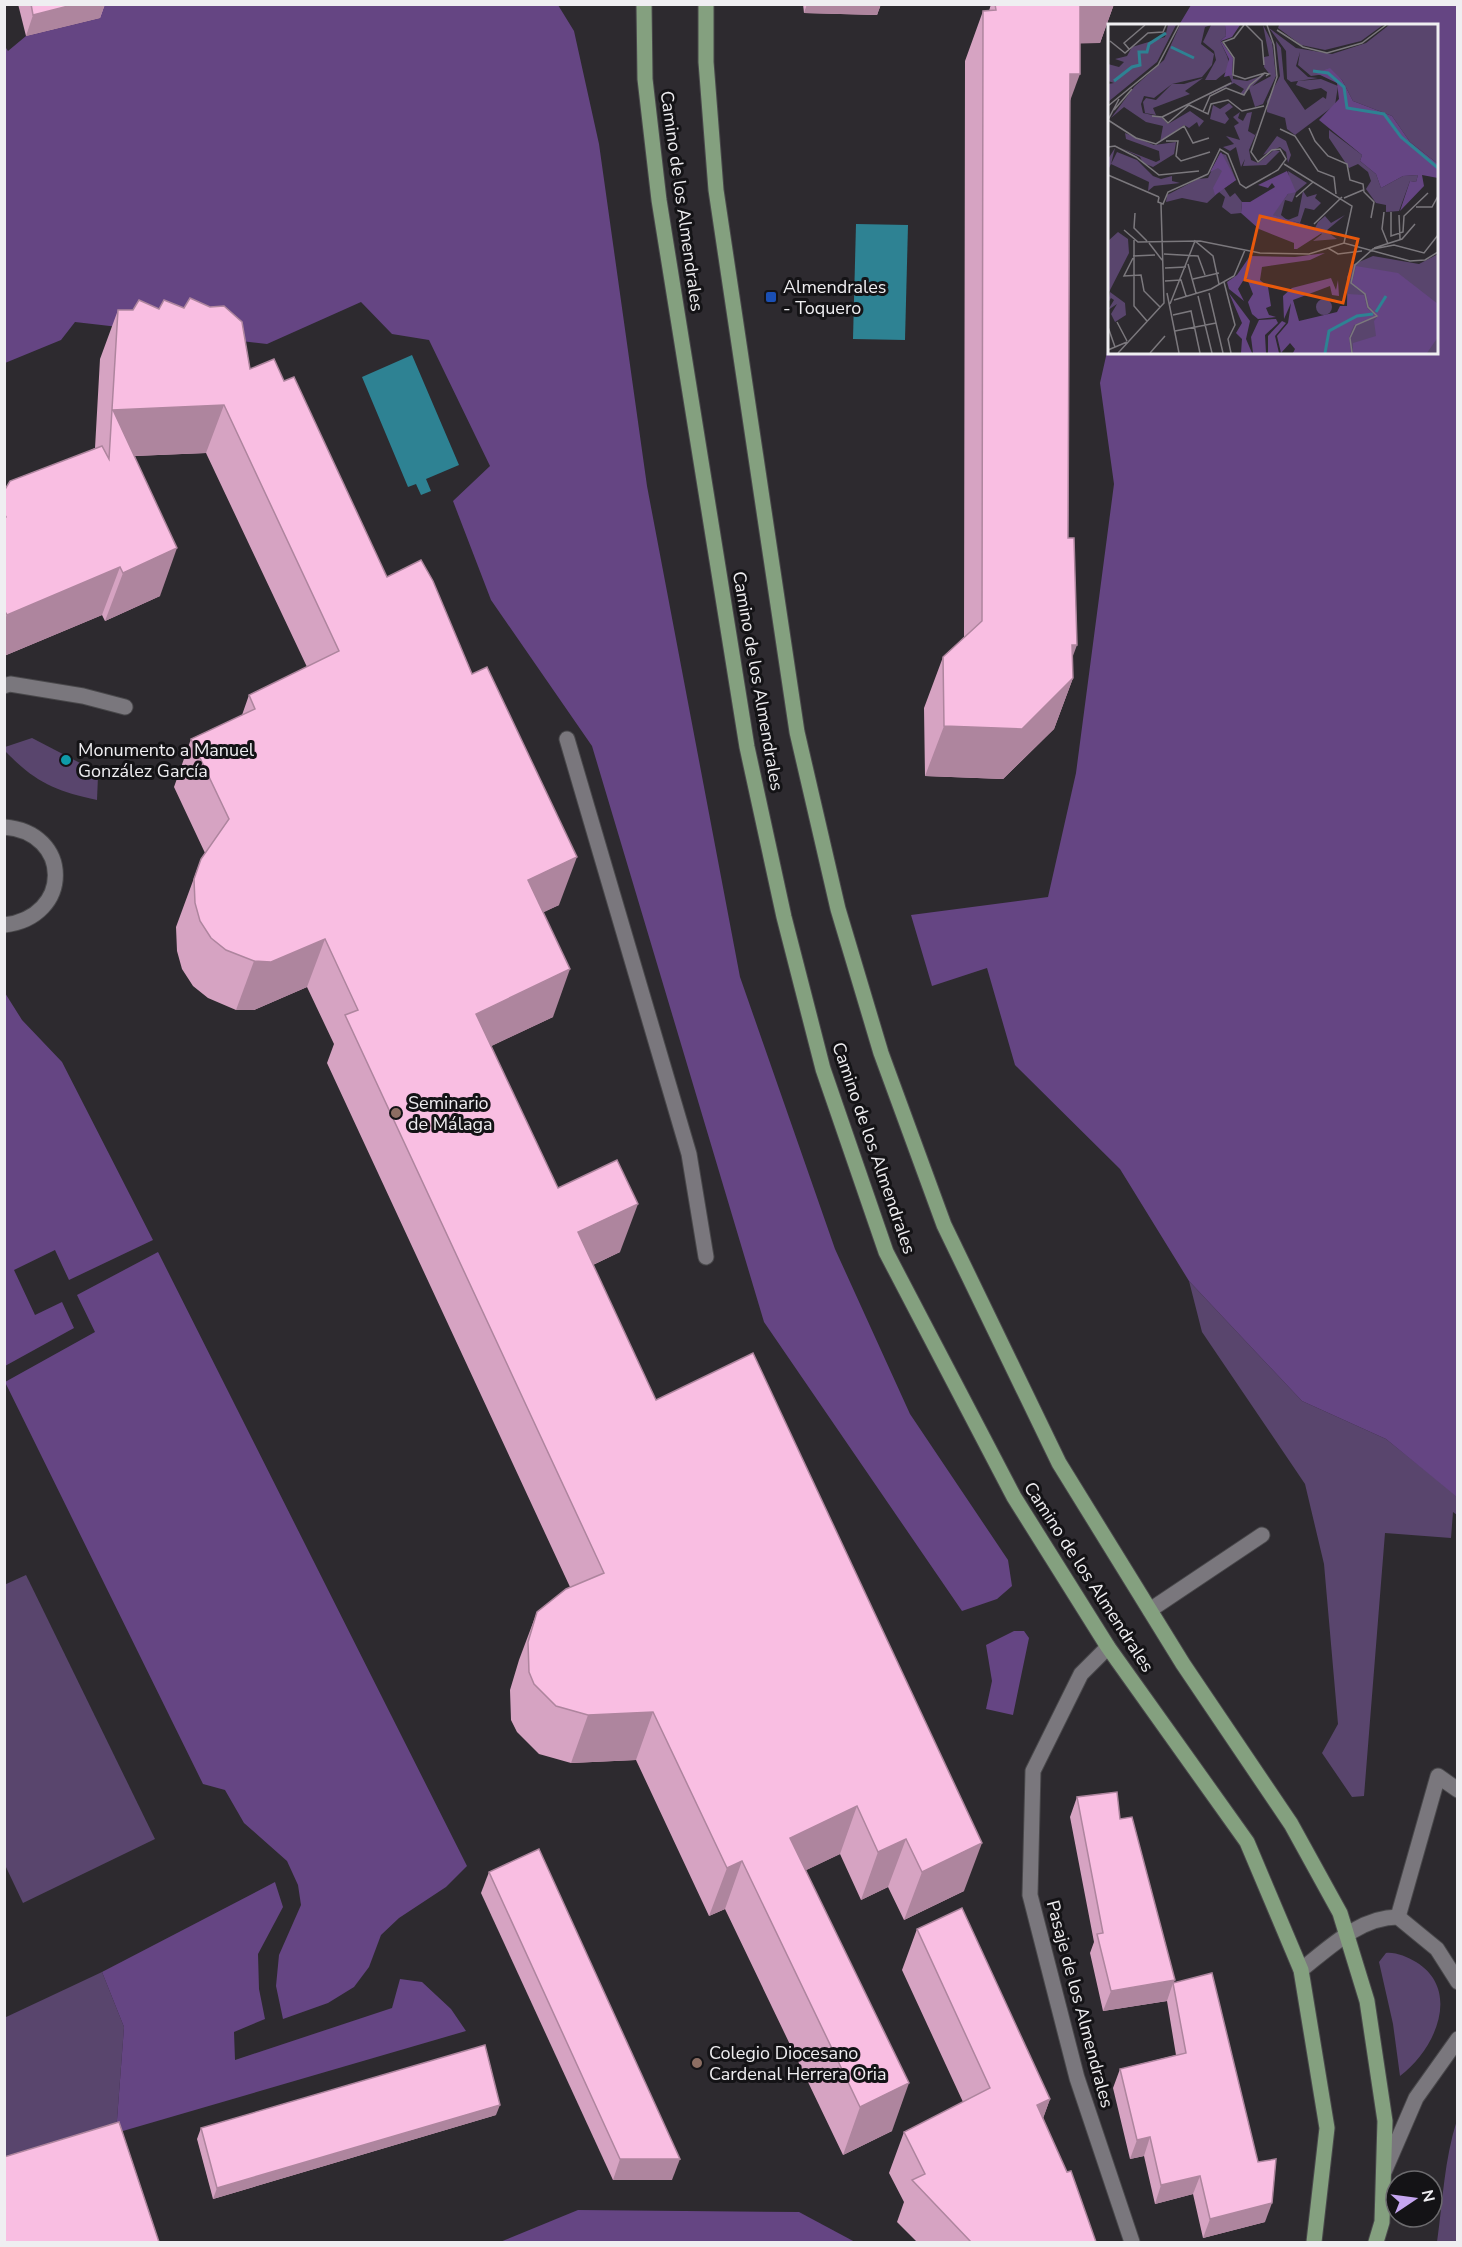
<svg xmlns="http://www.w3.org/2000/svg" width="1462" height="2247" font-family="'Nunito Sans',sans-serif">
  <style>
    .green { fill: #59456d }
    .forest { fill: #654583 }
    .water { fill: #2e8293 }
    .lines { fill: none; stroke-linecap: round; stroke-linejoin: round }
    .service-casing { stroke: #49484b; stroke-width: 17 }
    .minor-casing { stroke: #49484b; stroke-width: 17 }
    .tertiary-casing { stroke: #49484b; stroke-width: 17 }
    .primary-casing { stroke: #49484b; stroke-width: 17 }
    .service { stroke: #7a777d; stroke-width: 15 }
    .minor { stroke: #7a777d; stroke-width: 15 }
    .tertiary { stroke: #7a777d; stroke-width: 15 }
    .primary { stroke: #84a07f; stroke-width: 15 }
    .wall { fill: #d6a3c2 }
    .shaded-wall { fill: #ae859e }
    .building { fill: #f9bee2; stroke: #ae859e; stroke-width: 1.5 }
    .transit-dot { fill: #1a4fb4; stroke: #141316; stroke-width: 2 }
    .culture-dot { fill: #0f9aa8; stroke: #141316; stroke-width: 2 }
    .education-dot { fill: #8d6e63; stroke: #141316; stroke-width: 2 }
    .labels { text-anchor: middle; dominant-baseline: central; stroke-width: 6; stroke-linejoin: round; paint-order: stroke }
    .street-label { font-size: 18px; fill: #efeef1; stroke: #141316 }
    .poi-label { font-size: 18px; fill: #efeef1; stroke: #141316; text-anchor: start }
    .inset-river { fill: none; stroke: #2e8293; stroke-width: 3 }
    .inset-road { fill: none; stroke: #7b787d; stroke-width: 1.5 }
    .view { fill: #e8590c; fill-opacity: 0.15; stroke: #e8590c; stroke-width: 3 }
    .inset-edge { fill: none; stroke: #efeef1; stroke-width: 3 }
  </style>
  <rect width="100%" height="100%" fill="#2d2a2f"/>
  <g class="green">
    <path d="M32 738 82 764 98 776 97 800C55 791 35 782 5 751V747Z"/>
    <path d="M1189 1281 1302 1401 1386 1439 1457 1496V1515L1453 1512 1451 1538 1385 1533 1364 1796 1352 1797 1322 1753 1338 1724 1324 1564 1305 1484 1202 1332Z"/>
    <path d="M26 1575 155 1839 23 1903 5 1865 4 1585Z"/>
    <path d="M1386 1953C1396 1952 1407 1957 1416 1962 1462 1990 1435 2050 1400 2076L1393 2024 1379 1962Z"/>
    <path d="M102 1972 124 2027 116 2133 5 2167 4 2018Z"/>
    <path d="M1457 2120V2242H1437C1443 2200 1444 2161 1457 2120Z"/>
  </g>
  <g class="forest">
    <path d="M93 5H558L574 31 599 144 647 486 740 977 835 1249 910 1414 1008 1560 1012 1586 997 1599 962 1611 764 1322 592 746 491 600 453 501 490 466 429 340 392 334 361 302 267 344 75 322 61 340 5 363 4 45 8 51 26 36 100 18Z"/>
    <path d="M1191 5H1457V1497L1386 1439 1302 1401 1189 1281 1120 1169 1015 1065 987 968 932 986 911 915 1048 897 1076 773 1114 484 1100 383 1109 343 1110 352H1436V26L1179 25Z"/>
    <path d="M5 993 22 1020 62 1062 153 1240 69 1280 55 1250 14 1270 35 1315 62 1302 74 1328 5 1366Z"/>
    <path d="M158 1252 467 1866 446 1887 399 1918 381 1935 369 1967 354 1987 328 2003 283 2019 276 1986 279 1955 301 1905 298 1885 287 1861 244 1823 225 1790 203 1784 5 1382 95 1332 77 1295Z"/>
    <path d="M1014 1631H1024L1029 1638 1013 1715 986 1709 992 1681 986 1645Z"/>
    <path d="M275 1882 283 1907 258 1954 259 1989 265 2019 234 2032 235 2060 392 2008 400 1979 422 1982 451 2009 466 2031 116 2133 124 2027 102 1972Z"/>
    <path d="M578 2210 799 2212 855 2242H500Z"/>
  </g>
  <g class="water">
    <path d="M856 224 908 225 905 340 853 339Z"/>
    <path d="M412 355 459 465 426 479 431 491 421 495 416 484 408 487 362 377Z"/>
  </g>
  <g class="lines">
    <defs>
      <g id="service">
        <path d="M4 686 10 684 83 696 125 707"/>
        <path d="M567 739 689 1154 706 1257"/>
        <path d="M4 827C72 832 73 917 4 925"/>
        <path d="M1150 1610 1262 1535"/>
        <path d="M1398 1917 1438 1776 1458 1790"/>
      </g>
      <path id="minor" d="M1108 1647 1081 1674 1033 1771 1030 1895 1077 2078 1132 2242"/>
      <g id="tertiary">
        <path d="M1301 1970C1329 1948 1360 1917 1398 1917L1437 1949 1458 1982"/>
        <path d="M1384 2172 1416 2098 1458 2039"/>
      </g>
      <g id="primary">
        <path d="M644 4 645 79 659 200 747 747 784 917 823 1069 886 1252 1014 1497 1108 1647 1247 1842 1301 1970 1327 2128 1314 2242"/>
        <path d="M706 4V62L716 190 797 732 838 909 881 1053 944 1225 1059 1463 1183 1664 1291 1824 1340 1913 1367 2001 1385 2121 1382 2222 1376 2242"/>
      </g>
    </defs>
    <use href="#service" class="service-casing"/>
    <use href="#minor" class="minor-casing"/>
    <use href="#tertiary" class="tertiary-casing"/>
    <use href="#primary" class="primary-casing"/>
    <use href="#service" class="service"/>
    <use href="#minor" class="minor"/>
    <use href="#tertiary" class="tertiary"/>
    <use href="#primary" class="primary"/>
  </g>
  <g class="wall">
    <path d="M18 4H105L100 18 26 36Z"/>
    <path d="M803 4H881L877 15 804 13Z"/>
    <path d="M991 4H1114L1100 43H1080L1070 99 1068 538 1073 678 1054 729 1003 779 925 776 924 708 943 657 964 638 965 61 983 11H989Z"/>
    <path d="M118 310 250 369 284 381 559 905 543 912 553 1017 491 1046 558 1188 620 1252 593 1265 656 1400 964 1891 904 1920 888 1887 861 1900 840 1854 806 1870 892 2131 843 2155 725 1909 709 1916 636 1760 571 1763 539 1754 517 1732 511 1720 510 1690 519 1660 537 1612 570 1587 327 1063 334 1044 307 987 254 1010H236L208 998 193 986 182 969 177 951 176 927 201 859 205 853 174 787 191 739 242 715 249 695 307 667 206 453 135 456 160 596 105 621 102 615 4 656V491L95 448 100 359Z"/>
    <path d="M1077 1797 1120 1819 1174 1983 1265 2222 1203 2238 1193 2194 1155 2204 1144 2156 1130 2159 1113 2088 1120 2069 1176 2055 1167 2001 1103 2011 1090 1953 1094 1942 1070 1817Z"/>
    <path d="M489 1872 672 2180H613L481 1893Z"/>
    <path d="M917 1929 1050 2099 1043 2118 1096 2242H917L897 2222 904 2202 889 2173 904 2132 963 2102 902 1970Z"/>
    <path d="M496 2115 213 2199 197 2139 201 2128Z"/>
  </g>
  <g class="shaded-wall">
    <path d="M76 4H105L100 18 26 36 33 15Z"/>
    <path d="M807 4H881L877 15 804 13Z"/>
    <path d="M1076 4H1114L1100 43 1062 44Z"/>
    <path d="M1070 74H1080L1061 125Z"/>
    <path d="M224 405 206 453 109 457 113 410Z"/>
    <path d="M177 548 160 596 105 621 123 573Z"/>
    <path d="M120 567 102 615 4 656V620L7 615Z"/>
    <path d="M1072 645H1077L1060 691 1073 678 1054 729 1003 779 925 776 944 726Z"/>
    <path d="M577 857 559 905 511 928 528 880Z"/>
    <path d="M325 939 307 987 254 1010H236L254 961Z"/>
    <path d="M570 969 553 1017 458 1062 476 1014Z"/>
    <path d="M638 1204 620 1252 561 1280 578 1232Z"/>
    <path d="M653 1712 636 1760 571 1763 588 1715Z"/>
    <path d="M857 1806 840 1854 773 1886 790 1838Z"/>
    <path d="M906 1839 888 1887 861 1900 878 1852Z"/>
    <path d="M982 1843 964 1891 904 1920 922 1872Z"/>
    <path d="M742 1861 725 1909 709 1916 727 1868Z"/>
    <path d="M1175 1980 1173 1985V1983L1167 2001 1103 2011 1111 1991Z"/>
    <path d="M909 2083 892 2131 843 2155 860 2107Z"/>
    <path d="M1050 2099 1035 2141 1037 2105Z"/>
    <path d="M500 2105 496 2115 213 2199 217 2188Z"/>
    <path d="M1150 2137 1144 2156 1130 2159 1137 2140Z"/>
    <path d="M620 2159H680L672 2180H613Z"/>
    <path d="M1200 2176 1193 2194 1155 2204 1161 2185Z"/>
    <path d="M1272 2203 1265 2222 1203 2238 1210 2219Z"/>
  </g>
  <g class="building">
    <path d="M31 4H76L33 15Z"/>
    <path d="M995 4H1080V74H1070L1068 538H1074L1077 645H1072L1073 678 1022 729 944 726 943 657 982 621 983 11 996 10Z"/>
    <path d="M190 298 210 307 224 306 242 322 250 369 274 359 284 381 294 377 387 577 421 560 433 581 472 674 487 667 577 857 528 880 570 969 476 1014 558 1188 617 1160 638 1204 578 1232 656 1400 753 1353 982 1843 922 1872 906 1839 878 1852 857 1806 790 1838 909 2083 860 2107 742 1861 727 1868 653 1712 588 1715 556 1706 534 1684 529 1672 528 1642 537 1612 566 1589 604 1573 345 1015 358 1010 325 939 271 962 254 961 226 950 211 938 200 921 195 903 194 879 201 859 229 819 191 739 255 709 249 695 339 651 224 405 113 410 177 548 123 573 120 567 7 615 4 610V518L6 517 4 513V491L10 481 102 446 109 459 118 310H133L139 300 159 309 164 300 184 308Z"/>
    <path d="M1117 1792 1120 1819 1132 1817 1175 1980 1111 1991 1097 1934 1103 1933 1077 1797Z"/>
    <path d="M539 1849 680 2159H620L489 1872Z"/>
    <path d="M962 1908 1050 2099 1037 2105 1067 2172 1071 2171 1096 2242H971L912 2180 925 2174 904 2132 990 2088 917 1929Z"/>
    <path d="M1212 1973 1258 2162 1276 2159 1272 2203 1210 2219 1200 2176 1161 2185 1150 2137 1137 2140 1120 2069 1186 2053 1173 1983Z"/>
    <path d="M485 2045 500 2105 217 2188 201 2128Z"/>
    <path d="M119 2122 159 2242H4V2157Z"/>
  </g>
  <rect class="transit-dot" x="765" y="291" width="12" height="12" rx="3"/>
  <circle class="culture-dot" cx="66" cy="760" r="6"/>
  <g class="education-dot">
    <circle cx="396" cy="1113" r="6"/>
    <circle cx="697" cy="2063" r="6"/>
  </g>
  <g class="labels">
    <g class="street-label">
      <text transform="translate(682 201) rotate(82)">Camino de los Almendrales</text>
      <text transform="translate(758 681) rotate(80)">Camino de los Almendrales</text>
      <text transform="translate(874 1148) rotate(71)">Camino de los Almendrales</text>
      <text transform="translate(1089 1577) rotate(57)">Camino de los Almendrales</text>
      <text transform="translate(1080 2004) rotate(75)">Pasaje de los Almendrales</text>
    </g>
    <g class="poi-label">
      <text x="783" y="287">Almendrales<tspan x="783" dy="21">- Toquero</tspan></text>
      <text x="78" y="750">Monumento a Manuel<tspan x="78" dy="21">González García</tspan></text>
      <text x="408" y="1103">Seminario<tspan x="408" dy="21">de Málaga</tspan></text>
      <text x="709" y="2053">Colegio Diocesano<tspan x="709" dy="21">Cardenal Herrera Oria</tspan></text>
    </g>
  </g>
  <g transform="translate(1108 24)">
    <rect width="330" height="330" fill="#2d2a2f"/>
    <path d="M60 1H68L49 38 0 78V60L6 59 0 57V40L11 43 16 38 7 35 19 32 24 23 57 13ZM72 1H117L118 12 112 17 119 32 125 52V55L139 57 156 51 136 70H132L136 65 126 59 96 73 124 58 119 47 108 56H97L108 36 106 27 95 18 103 1 97 3 93 20 106 30 104 41 94 53 64 60H76L95 54 77 67 82 70 45 84 48 91 37 89 35 78 38 74 48 76 64 60 46 74 36 72 33 80 35 89 53 93 60 100 82 87 96 97 91 103 89 98 81 104 76 101 52 118 55 102 38 98 16 83 3 94 26 63 56 36ZM155 1 164 18 168 52 155 80 147 83 141 64 163 52 156 43V33L161 32ZM171 1H275L253 17 217 26 193 21 170 4ZM281 1H330V140L302 118 284 92 245 77 234 56 225 49 203 52 190 41 192 28 188 42 200 53 210 54 183 58 179 55 178 27 161 4 188 24 224 30 258 19ZM168 17 173 24 176 55 197 86 215 73 218 75 219 68 213 64 202 66 188 61 190 57 213 55 230 62 227 81 187 111 179 105 177 94 159 88V77L172 52ZM121 79 125 83 117 89 121 95 117 100 102 95 105 81 112 85ZM132 88 130 94 135 97 139 89 144 88 140 107 147 111 150 105 141 126 143 136 150 139 166 126 172 127 158 141 135 142 137 135 133 143 128 123 122 127 115 123 126 120 118 112 132 116 126 102 131 99 125 93ZM221 106 254 131 252 137 268 150 273 164 295 152 310 151 308 158 302 157 291 187 278 188V181L268 179 258 165 263 157 260 148 250 140 241 144 221 114ZM17 109 46 121 68 118 66 130 45 143 35 139 32 133 13 124 48 138 52 136 51 127 18 115ZM169 112 178 117 183 131 180 139 178 128 172 123 155 131ZM7 124 3 140 9 128 29 136 45 152 53 155 64 152V157L72 159 46 162 40 167 41 158 3 140 0 146V135ZM112 129 118 131 128 156 116 164 122 173 127 169 134 178 133 189 123 190 114 183 117 173 111 168 99 179 74 174 58 178 59 171 90 155 100 154ZM180 147 199 159 188 168 184 178 177 176 173 191 179 196 164 191 180 170 183 168ZM195 167 199 173 209 170 207 174 213 179 206 186 197 184 192 199 180 196 190 192ZM237 191 218 207 229 215 205 217 214 210 207 204 210 198 217 192 223 199ZM10 208 20 215 21 229 0 270V217ZM330 230V329H185L239 282V253L244 241 265 232 311 240ZM2 268 17 279 18 291 7 298 3 290 9 280 0 286 6 276 3 274 0 279ZM208 283a8 8 0 1 1 16 0a8 8 0 1 1-16 0Z" fill="#59456d"/>
    <path d="M117 1H132L124 13 113 17 125 34 124 51 116 53 121 35 112 17 118 12ZM222 44 234 56 245 77 284 92 302 118 330 140V154L314 151 316 162 292 187 302 157 308 158 310 151 295 152 273 164 268 150 252 137 254 131 211 96 231 75 229 59 208 49ZM113 128 128 156 107 171 105 164 114 147 110 144 102 148ZM179 147 188 168 180 170 165 191 217 207 189 225H186V219L151 205 133 189 134 178H142L167 163 164 159 160 164 150 161ZM217 229 202 236 154 243 152 256 160 263 163 282 158 284 161 291 168 293 150 295 144 290 140 278 145 270 138 252 130 265 136 277 121 265 119 258 129 251 142 232 187 233ZM248 242 290 249 330 280V313L319 329H245V319L268 312 266 297 270 292 261 282 258 270 244 259ZM223 254 228 266 230 256 231 272 224 271 222 262 185 276 191 297 229 288 232 282H239L240 270 256 271 259 284 268 292 246 301 241 313 243 329H185L187 325 182 319 173 329 169 312 180 299 183 279 176 295 175 272 184 264ZM121 269 142 297 138 315 144 329H133L134 315 128 309 134 299ZM168 295 170 299 157 311 158 329H145L143 313 151 296ZM174 297 178 299 167 312 171 329H160V312Z" fill="#654583"/>
    <path class="inset-river" d="M63 23 86 34M205 47 220 49 236 63 239 84 276 90 293 113 330 144M6 57 24 43 32 41 31 28H39L41 20 58 9M268 288 278 272M217 329 221 307 249 292 265 290"/>
    <path class="inset-road" d="M136 1 126 14 115 18 126 34 125 51 137 55 157 49M138 1 154 17 156 41M169 6 195 23 219 29 254 19 278 1M2 17 17 29 40 9 55 8 58 1M21 25 16 19 37 1M0 82 50 41 71 1M6 86 24 65M95 88 102 72 118 64 136 71 142 61 157 49 161 50 158 52M44 92 54 93 60 99 81 81 100 90 103 80 120 76 134 87 156 82M54 93 123 59M0 96 28 114 48 120 76 102 85 119 101 114M0 96 11 75M201 104 207 117 220 132 239 140 242 156 255 160 256 168 266 178 263 194M172 105 187 112 210 147 226 153 228 170M58 117H70L68 132 73 137 102 128M0 123 7 122 28 133 51 151 91 147M176 140 244 182 236 219M100 150 112 125 120 130 132 160 138 164 170 146 178 135 172 125 164 126 150 138 143 128 169 53 166 21 159 1M0 151 51 173M51 173 50 178 55 180 60 168 100 150M188 173 205 158M236 174 255 166M308 183H324L330 172M276 188 274 205 280 220M283 188V212L295 208 296 192 320 169M27 189 26 204 39 217M291 191 292 215M206 200 234 173M16 206 30 218 92 217 152 229 201 230 236 219 302 237 317 236 330 228M26 216V282L39 297M41 219 54 236M220 224 230 230 254 227M266 224 294 215 307 200M56 230 90 232 97 251M25 232 47 231M25 234 16 252 33 251 36 267 52 283M80 240 88 269M57 244 78 243M85 255 111 249M57 257 73 256 78 272M116 258 127 301 120 315 123 329M59 269 71 329M101 269 115 329M90 272 104 329M66 276 103 265 126 252 137 226M62 280 87 217 105 232 111 260M65 291 83 287 92 329M9 298 19 317M0 303 7 323M67 307 108 299M0 326 19 318M10 329 56 279 53 180M42 329 57 312M244 329 242 314 248 301 269 292 260 283 257 270 243 259 247 241 265 225 286 221 316 229 330 211"/>
    <path class="view" d="M152 192 250 215 235 279 137 256Z"/>
    <rect width="330" height="330" class="inset-edge"/>
  </g>
  <rect width="1462" height="2247" fill="none" stroke="#efeef1" stroke-width="12"/>
  <g transform="translate(1414 2199) rotate(77)"><circle r="28" fill="#141316" stroke="#6c6b6e" stroke-width="1.5"/>
  <path d="M0-4.5L10 22L0 15L-10 22Z" fill="#c6a6f0"/>
  <text y="-9" font-size="16" font-weight="bold" text-anchor="middle" fill="#efeef1">N</text>
  </g>
</svg>
